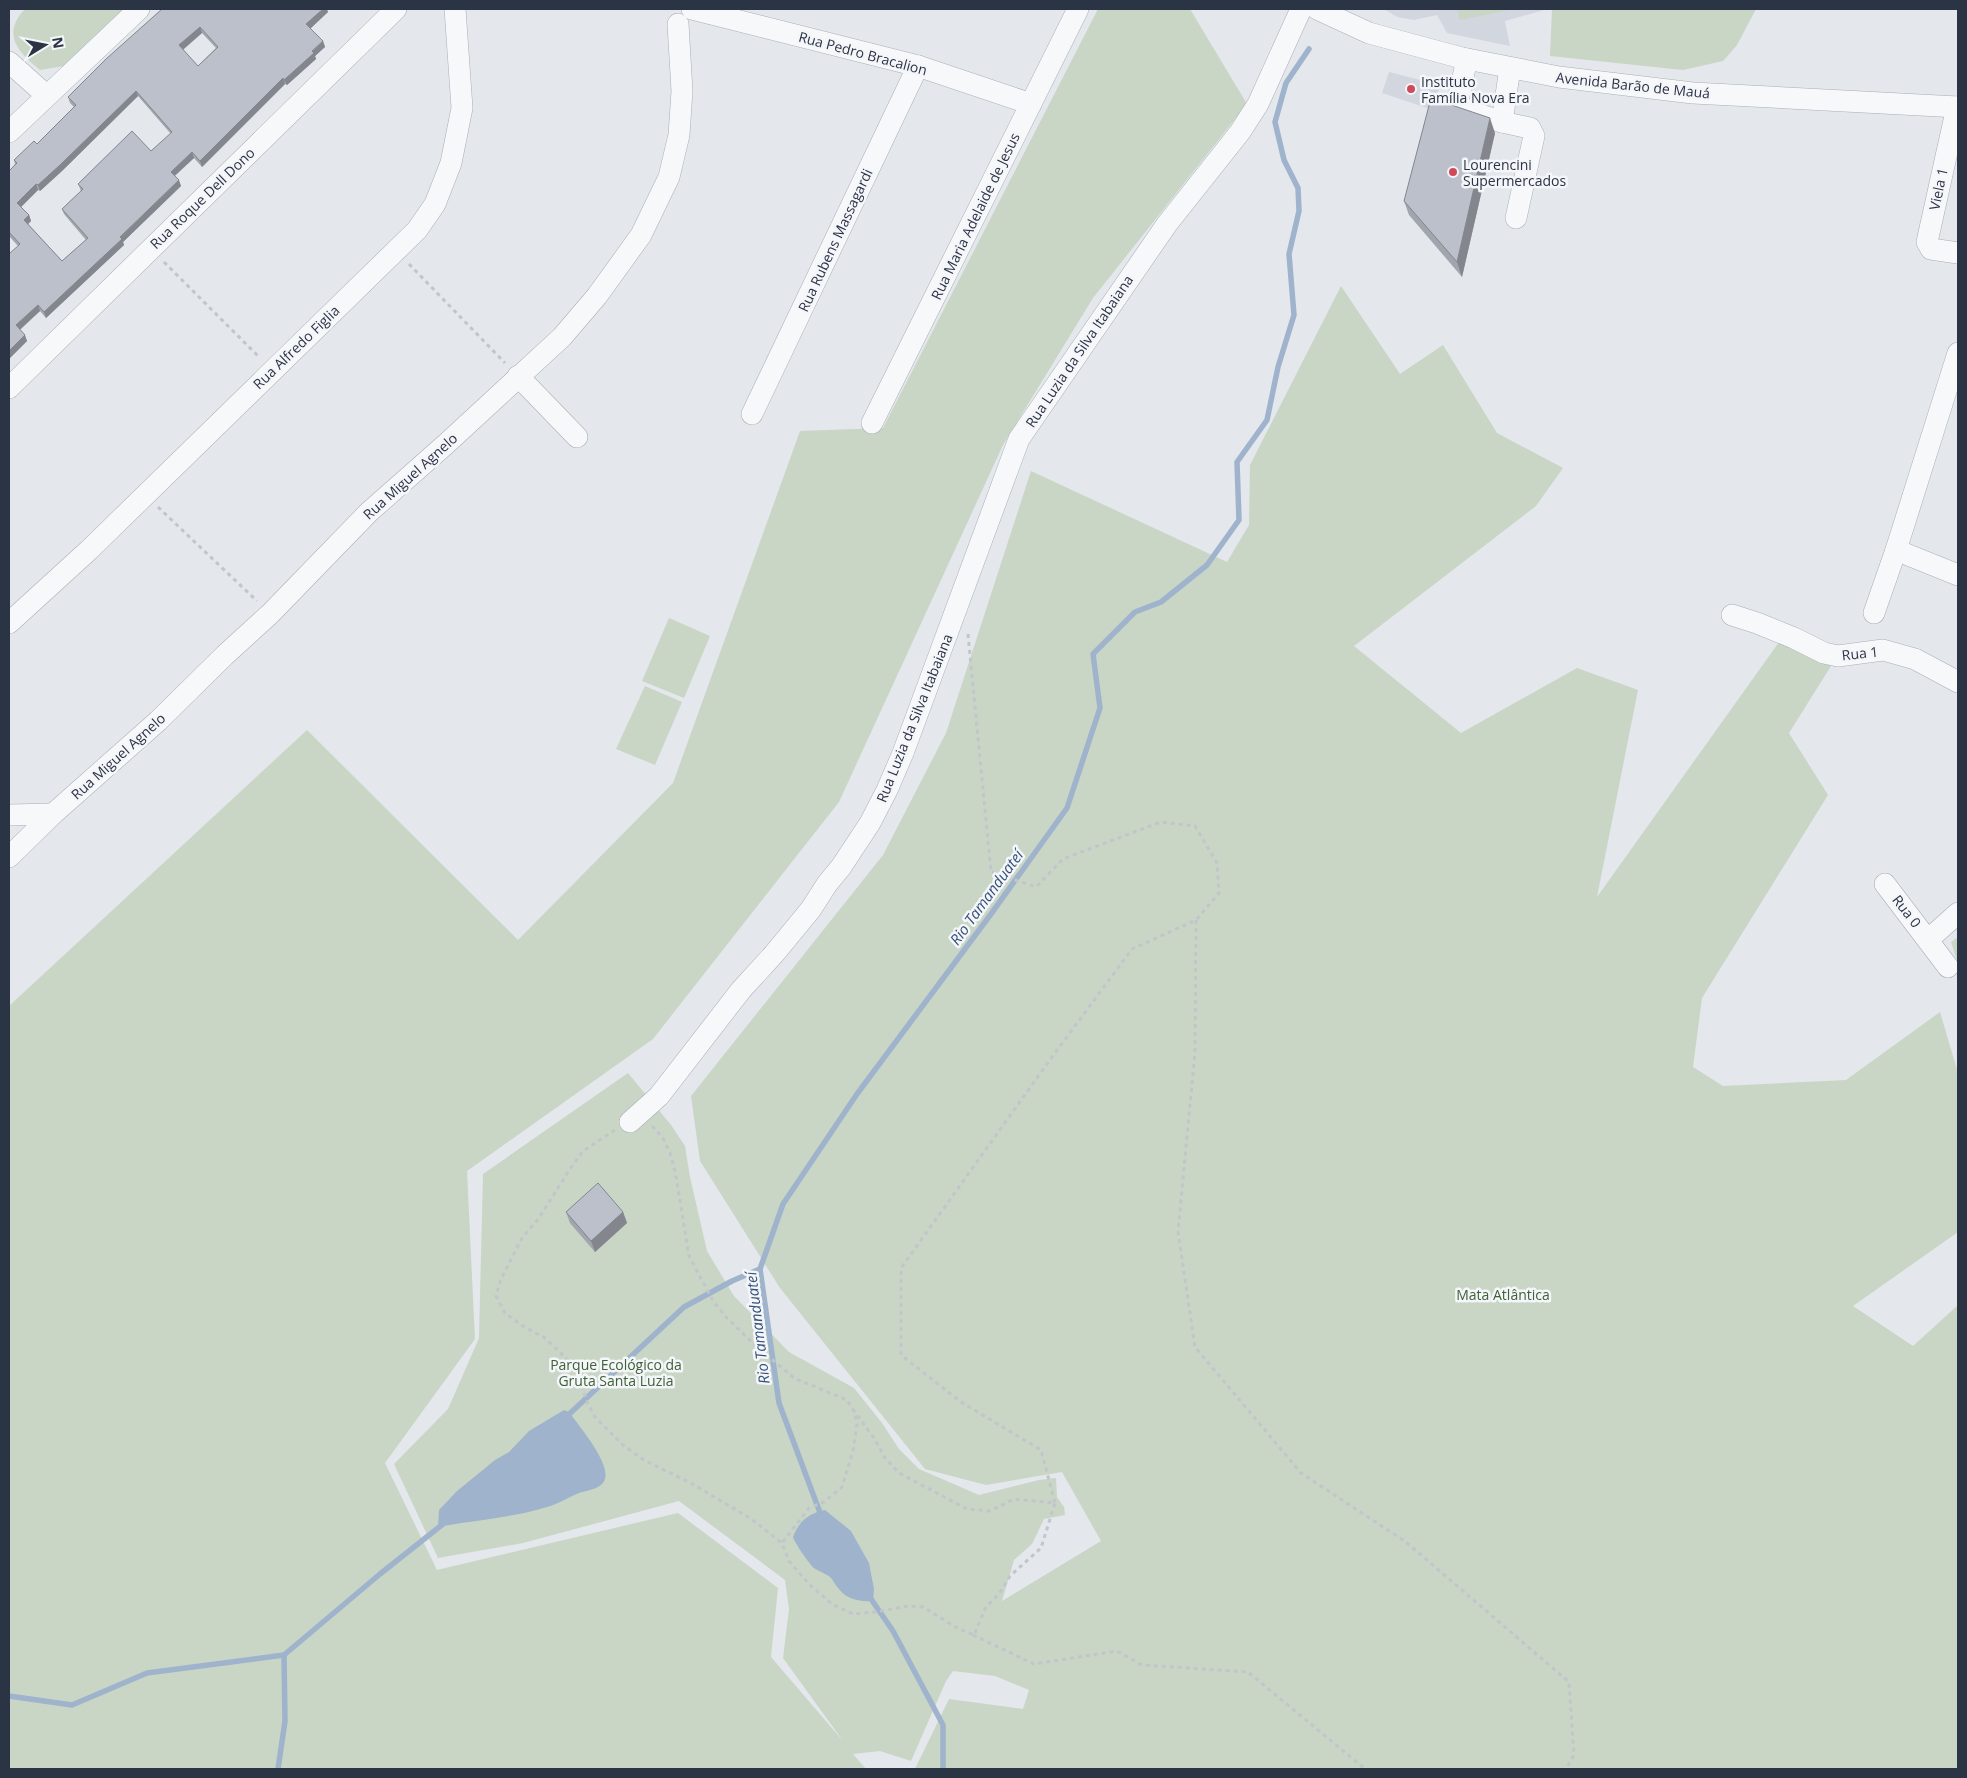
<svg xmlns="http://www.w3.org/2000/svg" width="1967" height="1778" font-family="'Open Sans',sans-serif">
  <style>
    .built { fill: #d2d6de }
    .green { fill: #c9d6c5 }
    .water { fill: #9fb4cc }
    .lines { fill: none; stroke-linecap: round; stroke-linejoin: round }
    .stream { stroke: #9fb4cc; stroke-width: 5.5 }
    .minor-casing { stroke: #a9aeb7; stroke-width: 22 }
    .path { stroke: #c2c5cb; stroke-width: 3; stroke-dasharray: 4 4; stroke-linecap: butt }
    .minor { stroke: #f7f8fa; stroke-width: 21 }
    .wall { fill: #a1a5ae; fill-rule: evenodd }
    .shaded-wall { fill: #83868d }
    .building { fill: #bbc0ca; stroke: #83868d; fill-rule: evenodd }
    .poi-dot { fill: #d1495b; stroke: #f4f6f9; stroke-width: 2 }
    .labels { text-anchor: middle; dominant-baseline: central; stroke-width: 5; stroke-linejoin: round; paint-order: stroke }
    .street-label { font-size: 14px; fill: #2b3445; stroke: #f4f6f9 }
    .poi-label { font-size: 14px; fill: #2b3445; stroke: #f4f6f9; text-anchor: start }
    .park-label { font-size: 14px; fill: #3f6138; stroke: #f4f6f9 }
    .water-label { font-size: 15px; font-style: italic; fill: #34527a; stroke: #f4f6f9 }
  </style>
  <rect width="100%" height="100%" fill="#e4e7ec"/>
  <g class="built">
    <path d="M1384 9H1544V10L1505 21 1510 46 1447 33 1437 15 1414 20 1397 17Z"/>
    <path d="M1389 72 1440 85 1433 110 1382 93Z"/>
  </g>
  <g class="green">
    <path d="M25 9H124L64 66 40 70C18 52 1 34 25 9Z"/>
    <path d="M1098 9H1190L1247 104 1093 298 1003 445 839 802 653 1039 467 1171 475 1339 385 1463 437 1570 678 1513 778 1588 771 1657 843 1741 783 1658 789 1609 785 1580 679 1501 523 1543 438 1558 394 1464 448 1409 479 1338 483 1174 628 1073 671 1125 685 1146 690 1177 707 1251 734 1296 789 1352 854 1388 882 1423 899 1449 919 1469 979 1495 1039 1480 1056 1478 1057 1497 1064 1507 1065 1515 1044 1519 1032 1544 1014 1560 1002 1601 1101 1541 1062 1472 986 1485 925 1469 780 1288 700 1161 691 1096 883 855 946 733 1031 471 1227 562 1249 525 1250 465 1341 286 1400 374 1443 345 1497 433 1563 468 1536 506 1354 646 1461 733 1577 668 1638 690 1597 897 1782 638 1831 666 1789 733 1828 795 1702 998 1693 1067 1723 1086 1846 1080 1940 1012 1958 1073V1232L1853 1306 1913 1346 1958 1305V1769H915L949 1699 1023 1709 1029 1690 995 1676 953 1671 946 1681 911 1761 880 1751 853 1754 866 1769H9V1006L307 730 518 940 673 783 800 431 883 428Z"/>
    <path d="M1457 9H1514L1460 20Z"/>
    <path d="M1552 9H1756L1737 45 1723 61 1683 70 1550 56Z"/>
    <path d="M669 618 710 636 684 698 642 681Z"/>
    <path d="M645 686 682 702 655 765 616 749Z"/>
    <path d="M1958 937V964L1951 942Z"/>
  </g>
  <g class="water">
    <path d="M564 1410 569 1412C579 1426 610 1462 605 1479 602 1489 588 1490 579 1493 568 1497 559 1504 547 1507 511 1518 474 1520 438 1527L439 1510 457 1491 495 1460 509 1452 529 1431Z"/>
    <path d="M825 1510 851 1531 869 1563 874 1589 873 1601C859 1602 846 1599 838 1588 835 1585 834 1581 831 1578 827 1574 820 1572 814 1568 810 1565 794 1542 793 1537 799 1521 809 1513 825 1510Z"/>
  </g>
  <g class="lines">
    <g class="stream">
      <path d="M565 1418 684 1307 732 1281 760 1269"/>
      <path d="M822 1518 779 1403 760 1269 783 1204 857 1094 991 914 1067 808 1100 708 1093 654 1135 612 1161 602 1207 565 1239 520 1237 462 1267 420 1278 367 1294 315 1289 254 1299 211 1298 188 1284 160 1275 122 1286 83 1309 49"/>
      <path d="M869 1596 893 1631 943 1725V1769"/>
      <path d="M9 1696 72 1705 147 1673 284 1655 380 1574 443 1524"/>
      <path d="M278 1769 285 1721 284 1655"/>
    </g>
    <defs>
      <g id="minor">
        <path d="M692 9 918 66 1031 104"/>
        <path d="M1317 9 1369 33 1462 58 1559 77 1693 93 1958 107"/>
        <path d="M1467 59 1458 100 1463 109 1502 122"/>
        <path d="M9 62 46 95"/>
        <path d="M1510 68 1502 122 1530 128 1534 136 1516 218"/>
        <path d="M1957 107 1927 242 1931 249 1958 253"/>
        <path d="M9 132 139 9"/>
        <path d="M518 376 577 437"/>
        <path d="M9 388 396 9"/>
        <path d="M752 414 918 66"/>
        <path d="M872 423 1078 9"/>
        <path d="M1896 550 1958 575"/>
        <path d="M1874 613 1896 550 1958 353"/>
        <path d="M1732 615 1757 623 1794 638 1824 653 1838 656 1883 650 1915 659 1958 682"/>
        <path d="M9 623 89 550 417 230 435 204 451 163 462 108 455 9"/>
        <path d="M9 815 53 814"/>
        <path d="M9 857 53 814 158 721 225 655 270 614 369 512 446 444 562 337 597 296 641 235 669 177 679 135 682 91 678 24"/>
        <path d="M1885 884 1948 967"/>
        <path d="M1929 939 1958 913"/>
        <path d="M630 1122 659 1096 741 990 774 954 811 909 827 884 841 867 870 823 887 790 903 753 1019 439 1167 224 1240 132 1258 104 1301 9"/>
      </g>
    </defs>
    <use href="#minor" class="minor-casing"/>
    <g class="path">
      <path d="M164 262 260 358"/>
      <path d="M409 264 505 363"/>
      <path d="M158 507 257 601"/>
      <path d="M968 634 991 872 1036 887 1063 859 1161 822 1195 826 1217 863 1219 893 1196 920 1132 949 1052 1057 901 1268V1355L961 1402 1041 1450 1055 1503"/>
      <path d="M1196 920 1195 1052 1178 1232 1195 1347 1301 1473 1406 1542 1569 1682 1574 1755 1566 1769"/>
      <path d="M652 1126 663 1138 670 1153 675 1171 689 1256 713 1301 726 1317 755 1345 794 1378 847 1400 854 1411 857 1424 853 1451 842 1487 824 1502 809 1508 782 1543 789 1561 810 1585 832 1604 853 1614 875 1612 908 1606 923 1607 957 1628 974 1635 986 1607 999 1594 1010 1576 1041 1548 1055 1503 1014 1499 990 1511 967 1509 899 1473 885 1458 874 1438 854 1411"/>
      <path d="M615 1130 583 1151 570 1169 539 1218 522 1238 501 1279 496 1296 505 1313 523 1326 545 1338 574 1366 588 1404 595 1417 624 1446 644 1460 689 1482 750 1518 782 1543"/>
      <path d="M973 1635 1034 1664 1117 1651 1142 1665 1248 1672 1365 1769"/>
    </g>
    <use href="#minor" class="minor"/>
  </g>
  <g class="wall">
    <path d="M162 9 328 12 310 28 323 41 325 47 315 56 316 59 287 85 285 84 202 167 194 158 175 176 181 186 123 242 124 245 46 318 40 311 20 330 27 341 9 359 18 246 9 236V171L15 164 14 160 37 144 74 107 70 103 68 97ZM202 33 216 48 198 66 183 50ZM138 96 171 134 151 151 78 184 81 191 62 209 64 214 86 240 62 261 28 224 31 221 29 215 21 207 38 190 40 191 62 171Z"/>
    <path d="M1495 133 1462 277 1409 215 1404 201Z"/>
    <path d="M566 1212H623L627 1223 595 1252 570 1223Z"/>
  </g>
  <g class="shaded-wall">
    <path d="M323 9H327L328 12 309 30 306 24Z"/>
    <path d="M200 27 202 33 181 51 179 45Z"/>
    <path d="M323 41 325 47 315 56 316 59 287 85 284 80Z"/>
    <path d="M283 78 285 84 202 167 200 161Z"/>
    <path d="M136 91 138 96 62 171 40 191 38 185Z"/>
    <path d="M1490 118 1495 133 1462 277 1457 262Z"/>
    <path d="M192 152 194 158 173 177 171 172Z"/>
    <path d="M179 180 181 186 123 242 124 245 46 318 44 312Z"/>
    <path d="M36 184 38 190 19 209 17 203Z"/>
    <path d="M29 215 31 221 26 226 24 220Z"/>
    <path d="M38 305 40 311 18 331 16 325Z"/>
    <path d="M25 335 27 341 9 359V351Z"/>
    <path d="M623 1212 627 1223 595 1252 591 1241Z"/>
  </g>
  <g class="building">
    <path d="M162 9H323L306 24 323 41 312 51 314 53 284 80 283 78 200 161 192 152 171 172 179 180 120 237 122 239 44 312 38 305 16 325 25 335 9 351V254L20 244 9 232V171L17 163 14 160 34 141 37 144 76 105 68 97 106 59ZM200 27 218 47 198 66 179 45ZM136 91 172 132 151 151 132 131 78 184 83 189 62 209 88 238 62 261 24 220 29 215 17 203 36 184 38 185 60 165Z"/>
    <path d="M1431 98 1490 118 1457 262 1404 201Z"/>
    <path d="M598 1183 623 1212 591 1241 566 1212Z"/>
  </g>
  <g class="poi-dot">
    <circle cx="1411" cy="89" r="5"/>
    <circle cx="1453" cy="172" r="5"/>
  </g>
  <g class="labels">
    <g class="street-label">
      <text transform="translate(863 53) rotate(15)">Rua Pedro Bracalion</text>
      <text transform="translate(1633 85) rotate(6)">Avenida Barão de Mauá</text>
      <text transform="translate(1938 189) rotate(-78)">Viela 1</text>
      <text transform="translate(202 198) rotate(-44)">Rua Roque Dell Dono</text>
      <text transform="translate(975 216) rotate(-64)">Rua Maria Adelaide de Jesus</text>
      <text transform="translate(835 240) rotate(-65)">Rua Rubens Massagardi</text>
      <text transform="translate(296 347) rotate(-44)">Rua Alfredo Figlia</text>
      <text transform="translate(1079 351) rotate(-56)">Rua Luzia da Silva Itabaiana</text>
      <text transform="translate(410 476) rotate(-42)">Rua Miguel Agnelo</text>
      <text transform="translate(1860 653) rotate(-6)">Rua 1</text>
      <text transform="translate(914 718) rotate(-68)">Rua Luzia da Silva Itabaiana</text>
      <text transform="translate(118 756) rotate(-42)">Rua Miguel Agnelo</text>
      <text transform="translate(1907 911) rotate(52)">Rua 0</text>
    </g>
    <g class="poi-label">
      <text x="1421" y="81">Instituto<tspan x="1421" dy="16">Família Nova Era</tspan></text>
      <text x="1463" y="164">Lourencini<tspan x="1463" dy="16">Supermercados</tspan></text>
    </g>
    <g class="park-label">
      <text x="1503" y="1294">Mata Atlântica</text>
      <text x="616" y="1364">Parque Ecológico da<tspan x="616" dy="16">Gruta Santa Luzia</tspan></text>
    </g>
    <g class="water-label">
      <text transform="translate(986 897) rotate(-54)">Rio Tamanduateí</text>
      <text transform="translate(757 1328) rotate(-97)">Rio Tamanduateí</text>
    </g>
  </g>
  <rect width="1967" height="1778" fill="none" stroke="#2b3445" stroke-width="20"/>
  <g transform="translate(45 45) rotate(80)" stroke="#f4f6f9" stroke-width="4" paint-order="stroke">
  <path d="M0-4L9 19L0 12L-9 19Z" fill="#2b3445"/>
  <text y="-8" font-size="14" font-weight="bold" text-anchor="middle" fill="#2b3445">N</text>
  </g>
</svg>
